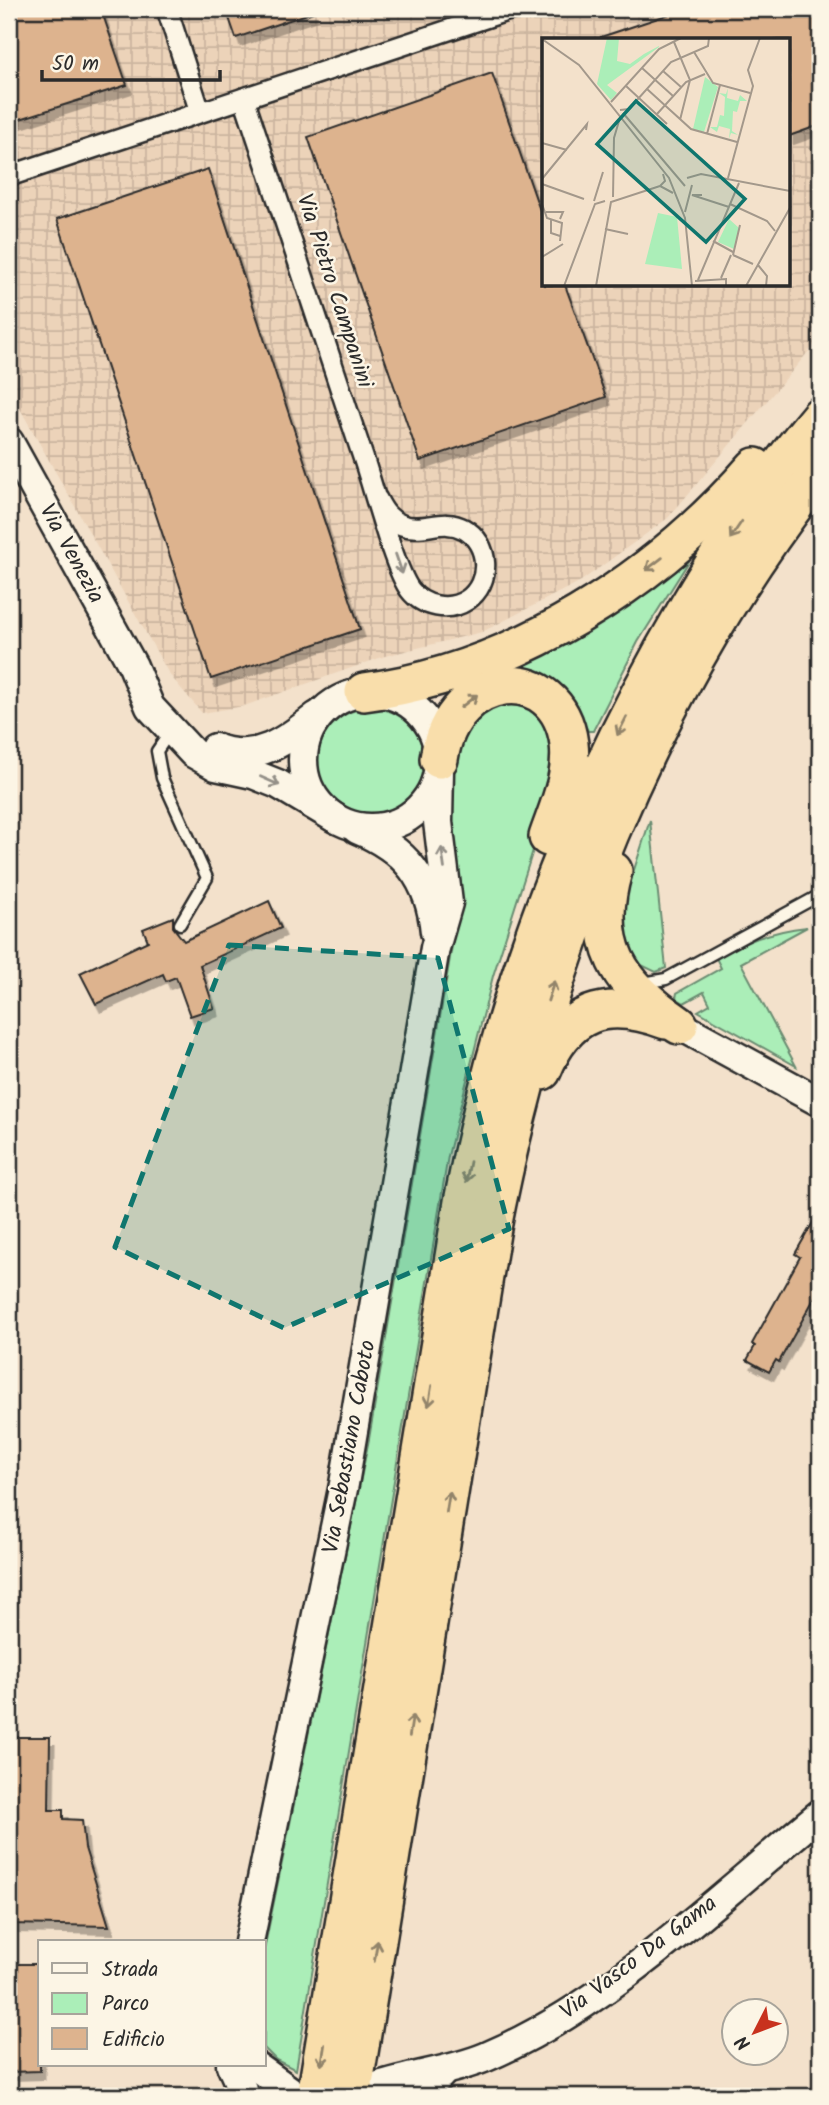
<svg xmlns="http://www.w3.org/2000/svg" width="829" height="2105" font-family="Kalam,sans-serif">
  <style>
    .industrial { fill: url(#industrial-grid); fill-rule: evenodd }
    .green { fill: #abeeb8; stroke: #6b8c72; stroke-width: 2 }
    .building { fill: #ddb38e; stroke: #2b2b2b; stroke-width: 2; filter: url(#shadow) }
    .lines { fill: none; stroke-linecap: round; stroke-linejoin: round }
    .lane-casing { stroke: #2b2b2b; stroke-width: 15 }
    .street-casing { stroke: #2b2b2b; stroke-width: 24 }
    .secondary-casing { stroke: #2b2b2b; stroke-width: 33 }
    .highway-casing { stroke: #2b2b2b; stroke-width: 42 }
    .lane { stroke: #fcf5e5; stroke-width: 10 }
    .street { stroke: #fcf5e5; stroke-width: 19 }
    .secondary { stroke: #fcf5e5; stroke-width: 28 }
    .highway { stroke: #f9deab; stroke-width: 37 }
    .oneway { stroke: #92846b }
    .oneway2 { stroke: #949088 }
    .marked { fill: #0f766e; fill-opacity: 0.2; stroke: #0f766e; stroke-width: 5; stroke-dasharray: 14 9; stroke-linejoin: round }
    .labels { text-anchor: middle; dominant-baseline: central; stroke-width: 5; stroke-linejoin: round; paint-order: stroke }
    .street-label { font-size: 23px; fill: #2b2b2b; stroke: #fcf5e5 }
    .inset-road { fill: none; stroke: #a3988b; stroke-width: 2 }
    .view { fill: #0f766e; fill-opacity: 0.15; stroke: #0f766e; stroke-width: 3.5 }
    .inset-edge { fill: none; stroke: #2b2b2b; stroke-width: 3.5 }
  </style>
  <defs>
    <pattern id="industrial-grid" width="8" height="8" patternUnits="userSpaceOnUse" patternTransform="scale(1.75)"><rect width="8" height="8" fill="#ecd3b9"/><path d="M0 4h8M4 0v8" fill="none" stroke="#cbb59f"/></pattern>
    <filter id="shadow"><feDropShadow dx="4.5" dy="8" stdDeviation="0" flood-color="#0004"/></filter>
  </defs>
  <rect width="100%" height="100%" fill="#f3e1cb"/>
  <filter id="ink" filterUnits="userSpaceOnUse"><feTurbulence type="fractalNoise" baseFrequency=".0143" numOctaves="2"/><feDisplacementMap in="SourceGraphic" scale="14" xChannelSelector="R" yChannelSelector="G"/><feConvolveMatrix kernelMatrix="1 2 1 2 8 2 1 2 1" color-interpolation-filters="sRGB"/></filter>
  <g filter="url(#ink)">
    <path class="industrial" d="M9 9H820V338L668 518 581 581 482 632 385 656 244 706 202 713 169 674 9 389ZM544 40H789V285H544Z"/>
    <g class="green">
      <path d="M688 556 689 561 638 642 593 731H588L575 705 511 669Z"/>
      <path d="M524 700 557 733 542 822 493 976 448 1156 296 2070 276 2060 264 2048V1950L369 1439 456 922 447 822 452 768 469 712Z"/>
      <circle cx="371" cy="761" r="53"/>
      <path d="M650 820 666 968 656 972 631 960 617 923Z"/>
      <path d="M807 927 741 963 796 1066 698 1011 710 1004 704 992 684 1003 676 998 677 993 721 968 716 958C743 942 775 930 807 927Z"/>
    </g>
    <g class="building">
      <path d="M9 9H101L127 85 17 120 9 92Z"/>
      <path d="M226 9H312L313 12 236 38Z"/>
      <path d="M685 9H820V125L789 136V40H602L601 37Z"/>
      <path d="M492 73 544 222V285H565L606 397 420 461 308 137Z"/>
      <path d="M208 169 360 629 211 679 57 219Z"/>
      <path d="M269 901 281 928 200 965 214 1008 190 1016 176 977 166 981 163 974 96 1004 80 973 148 941 143 929 173 917V927L184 941Z"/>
      <path d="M820 1210V1288L779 1362 776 1360 769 1372 747 1360 755 1346 752 1344 800 1257 795 1254Z"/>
      <path d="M9 1737H50L49 1810H63V1819L82 1820 85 1848 109 1926 9 1924Z"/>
      <path d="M9 1964H40V2071L9 2072Z"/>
    </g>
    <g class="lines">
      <defs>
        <g id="lane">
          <path d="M170 732 157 751 162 778 207 878 180 924"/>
          <path d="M643 983 666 979 820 895"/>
        </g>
        <g id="street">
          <path d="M167 9 200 112"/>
          <path d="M244 98C284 218 324 339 364 460 374 490 394 568 410 590 423 607 449 612 467 600 492 583 490 543 464 529 443 517 423 533 402 525 389 520 383 511 377 499"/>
          <path d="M9 176 512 9"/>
        </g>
        <g id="secondary">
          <path d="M9 442 133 666 150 707 193 753 216 766 253 774 278 784 335 818"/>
          <circle cx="371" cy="760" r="68"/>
          <path d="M215 748C256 764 286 741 317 716"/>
          <path d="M357 829C405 849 430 879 435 932"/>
          <path d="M679 1025 820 1102"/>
          <path d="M249 1942 344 1484 435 948 448 903 438 822 439 770"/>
          <path d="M231 2065 245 2096"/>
          <path d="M254 2065 293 2093"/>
          <path d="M379 2086C415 2074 450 2072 486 2057 609 2005 717 1899 820 1814"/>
          <path d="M421 2096 442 2073"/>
        </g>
        <g id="highway">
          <path d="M364 692C515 672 657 580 755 467"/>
          <path d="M439 759C452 669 558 659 569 744 573 776 558 808 548 837"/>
          <path d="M613 871C592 944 618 984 679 1025"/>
          <path d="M542 1071C567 1010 605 998 666 1020"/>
          <path d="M316 2096 463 1202C502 991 579 792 688 607 727 540 770 475 820 416"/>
          <path d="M352 2096 491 1233C543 962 647 691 820 472"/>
        </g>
      </defs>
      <use href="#lane" class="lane-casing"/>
      <use href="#street" class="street-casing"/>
      <use href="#secondary" class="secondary-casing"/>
      <use href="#highway" class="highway-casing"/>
      <use href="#lane" class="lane"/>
      <use href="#street" class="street"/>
      <use href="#secondary" class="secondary"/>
      <use href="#highway" class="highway"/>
    </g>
    <defs><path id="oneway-shaft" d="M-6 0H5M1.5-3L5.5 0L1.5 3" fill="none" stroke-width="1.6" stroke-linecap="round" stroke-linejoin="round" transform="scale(1.75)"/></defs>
    <g class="oneway">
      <use href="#oneway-shaft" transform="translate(736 530) rotate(124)"/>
      <use href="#oneway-shaft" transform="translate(654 564) rotate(143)"/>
      <use href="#oneway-shaft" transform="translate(469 701) rotate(-38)"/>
      <use href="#oneway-shaft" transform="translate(622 726) rotate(117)"/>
      <use href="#oneway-shaft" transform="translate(551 991) rotate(-72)"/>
      <use href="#oneway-shaft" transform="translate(468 1172) rotate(101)"/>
      <use href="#oneway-shaft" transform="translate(430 1396) rotate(99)"/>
      <use href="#oneway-shaft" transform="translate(448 1502) rotate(-81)"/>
      <use href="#oneway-shaft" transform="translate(411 1726) rotate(-81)"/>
      <use href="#oneway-shaft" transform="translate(376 1951) rotate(-81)"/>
      <use href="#oneway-shaft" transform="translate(323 2055) rotate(99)"/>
    </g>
    <g class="oneway2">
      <use href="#oneway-shaft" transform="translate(399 564) rotate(71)"/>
      <use href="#oneway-shaft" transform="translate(270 781) rotate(24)"/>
      <use href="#oneway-shaft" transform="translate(443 858) rotate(-98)"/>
    </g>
  </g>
  <path class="marked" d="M229 945 438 958 509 1229 284 1328 115 1247Z"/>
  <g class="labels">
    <g class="street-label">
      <text transform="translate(334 291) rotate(72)">Via Pietro Campanini</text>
      <text transform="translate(71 554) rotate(61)">Via Venezia</text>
      <text transform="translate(350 1447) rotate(-80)">Via Sebastiano Caboto</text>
      <text transform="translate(639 1958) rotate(-37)">Via Vasco Da Gama</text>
    </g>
  </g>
  <g transform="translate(542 38)">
    <rect width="248" height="248" fill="#f3e1cb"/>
    <path d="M65 0H77L75 23 88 26 102 16 117 8V9L65 47 75 55 69 62 55 46ZM163 39 176 49 162 94 151 91ZM186 50 185 60 196 63 198 57 205 63H198L195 74 191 73 190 93 196 97 189 95 187 101 188 91 177 88 175 94 168 89H175L178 77 182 78 183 59 177 55 184 56Z" fill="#abeeb8"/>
    <path d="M116 175 135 179 140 231 103 226ZM187 181 197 190 192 211 176 204Z" fill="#abeeb8"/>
    <path class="inset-road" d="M0 1 37 27 127 140 143 180 150 248M132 4 148 42 138 82M152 14 171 45 208 55M100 30 131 58M121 33 139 49M84 48 125 86M105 51 149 91 195 104M69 64 117 11 139 0M78 72 87 71 129 24 166 8 167 0M81 75 143 148M115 76 144 44 163 36M165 96 178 47M0 105 25 112M121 136 123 143 118 148 131 155M145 140 159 136 248 153M186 140 211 48 206 32 218 0M0 141 45 86 44 92M0 146 42 161M160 157H150L187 169M71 159 72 100 77 83M52 163 61 134M0 166 5 180 20 185 18 203M188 166 225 183 233 193M4 174H21L18 181M143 174 150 147M9 181V195L18 198M63 191 86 196M171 203 191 214M191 217 198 187M191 217 211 226M0 219 21 206M216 227 225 238 224 248M179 240 189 217M156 242 197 145M153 243 184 241V248M22 248 53 166 63 163M54 248 69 164 118 148M204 248 249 168"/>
    <path class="view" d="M94 63 203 161 164 204 55 106Z"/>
    <rect width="248" height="248" class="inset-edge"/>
  </g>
  <rect width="829" height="2105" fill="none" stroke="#fcf5e5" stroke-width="35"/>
  <rect x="18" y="18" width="794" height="2070" fill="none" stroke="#2b2b2b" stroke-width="2.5" filter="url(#ink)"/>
  <rect x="38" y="1940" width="228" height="126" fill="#fcf5e5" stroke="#a8a49b" stroke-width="2"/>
  <rect x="52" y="1963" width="35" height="10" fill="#fcf5e5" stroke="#a8a49b" stroke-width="2"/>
  <text x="102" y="1976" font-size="21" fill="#2b2b2b">Strada</text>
  <rect x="52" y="1993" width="35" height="21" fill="#abeeb8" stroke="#a8a49b" stroke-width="2"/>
  <text x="102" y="2010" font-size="21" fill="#2b2b2b">Parco</text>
  <rect x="52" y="2028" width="35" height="21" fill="#ddb38e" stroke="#a8a49b" stroke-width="2"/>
  <text x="102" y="2046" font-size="21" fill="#2b2b2b">Edificio</text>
  <g transform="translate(755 2032) rotate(228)"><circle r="33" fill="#fcf5e5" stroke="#a8a49b" stroke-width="2"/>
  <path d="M0-5L12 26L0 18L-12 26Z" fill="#c8321e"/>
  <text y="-10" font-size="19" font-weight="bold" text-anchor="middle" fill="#2b2b2b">N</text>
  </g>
  <path d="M42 70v10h178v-10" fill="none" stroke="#2b2b2b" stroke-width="3.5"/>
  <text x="52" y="70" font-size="21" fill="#2b2b2b" stroke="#fcf5e5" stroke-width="5" paint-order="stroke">50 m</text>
</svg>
